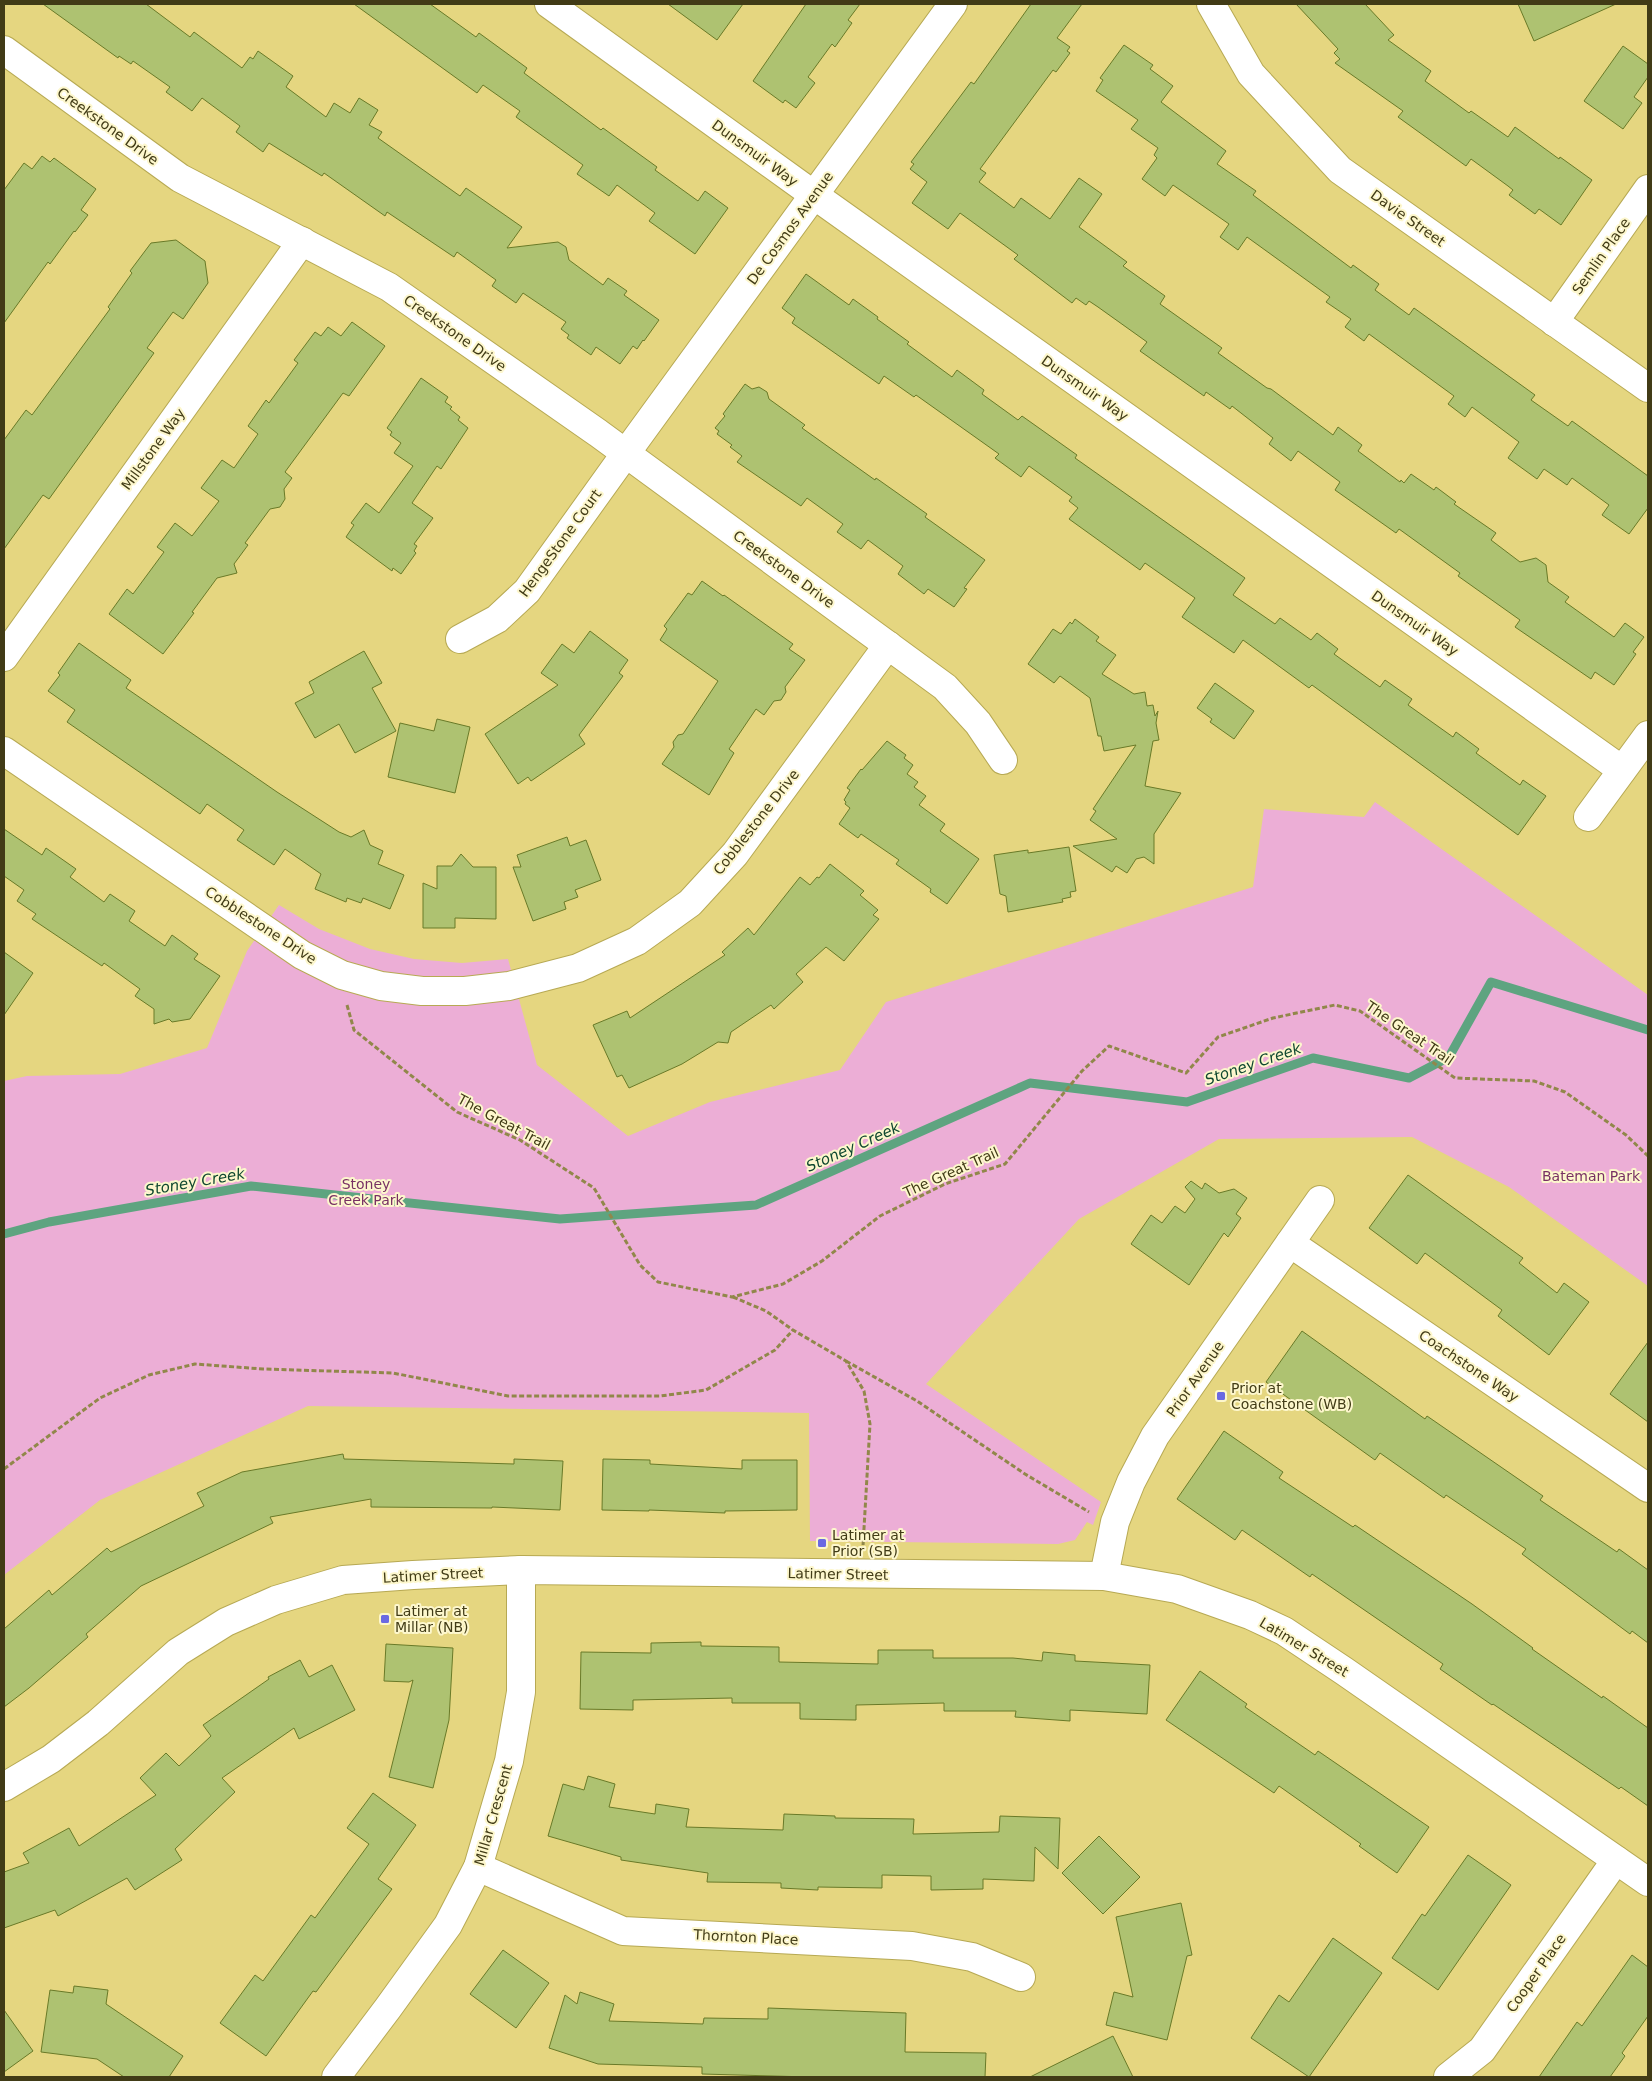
<svg xmlns="http://www.w3.org/2000/svg" width="1652" height="2081" font-family="'DejaVu Sans',sans-serif">
  <style>
    .green { fill: #ecaed6 }
    .lines { fill: none; stroke-linecap: round; stroke-linejoin: round }
    .stream { stroke: #5ea480; stroke-width: 9 }
    .building { fill: #aec271; stroke: #697a28 }
    .street-casing { stroke: #b7a953; stroke-width: 30 }
    .secondary-casing { stroke: #b7a953; stroke-width: 30 }
    .path { stroke: #91874a; stroke-width: 3; stroke-dasharray: 5 2.5; stroke-linecap: butt }
    .street { stroke: #fff; stroke-width: 28 }
    .secondary { stroke: #fff; stroke-width: 28 }
    .poi-dot { fill: #6b69e2; stroke: #fdf7cd; stroke-width: 2 }
    .labels { text-anchor: middle; dominant-baseline: central; stroke-width: 4; stroke-linejoin: round; paint-order: stroke }
    .street-label { font-size: 14px; fill: #413b16; stroke: #fdf7cd }
    .park-label { font-size: 14px; fill: #783063; stroke: #fdf7cd }
    .poi-label { font-size: 14px; fill: #413b16; stroke: #fdf7cd; text-anchor: start }
    .water-label { font-size: 15px; font-style: italic; fill: #104830; stroke: #fdf7cd }
  </style>
  <rect width="100%" height="100%" fill="#e5d680"/>
  <path class="green" d="M1375 802 1648 995V1286L1509 1187 1412 1137 1219 1139 1079 1219 926 1384 1101 1502 1093 1525 1087 1522 1075 1540 1058 1544 810 1541 809 1413 308 1406 100 1500 4 1575V1081L27 1076 120 1074 207 1048 247 951 279 905 319 929 370 949 414 959 462 963 508 959 537 1065 628 1136 710 1102 840 1070 886 1002 1253 887 1264 809 1364 817Z"/>
  <g class="lines">
    <path class="stream" d="M4 1234 49 1222 251 1186 560 1219 756 1205 1030 1083 1187 1102 1313 1058 1409 1078 1449 1057 1491 982 1648 1030"/>
  </g>
  <g class="building">
    <path d="M43 4H146L190 37 194 32 242 68 250 57 253 59 258 51 293 76 286 87 326 117 334 103 350 113 359 98 378 110 369 125 382 132 378 138 460 196 466 188 522 227 507 248 558 242 566 247 569 260 603 285 608 278 627 291 624 295 659 320 644 341 643 340 637 349 633 346 620 364 596 347 591 355 567 338 569 335 561 329 566 322 523 293 516 303 492 286 496 280 457 252 454 257 387 212 385 216 324 173 322 176 269 143 263 152 236 132 240 126 202 98 192 111 166 92 170 87 133 61 131 64 119 56 118 58Z"/>
    <path d="M354 4H430L476 37 479 33 527 68 524 73 601 130 603 128 657 167 655 170 698 201 705 191 728 208 695 254 649 221 655 213 617 185 609 196 577 174 583 165 516 117 520 111 483 85 477 93Z"/>
    <path d="M668 4H743L717 40Z"/>
    <path d="M806 4H860L848 20 852 23 835 47 832 44 808 77 815 83 796 108 785 100 783 103 753 81Z"/>
    <path d="M1031 4H1082L1057 38 1070 47 1067 51 1070 53 1056 72 1053 70 980 169 986 173 979 182 1014 208 1021 198 1050 219 1079 178 1102 194 1079 227 1127 262 1123 266 1165 296 1160 304 1222 348 1218 353 1267 388 1271 389 1333 435 1338 427 1362 445 1358 451 1400 482 1401 480 1404 483 1411 474 1434 490 1436 487 1456 502 1454 504 1496 533 1491 540 1520 562 1536 558 1546 565 1548 582 1569 597 1565 602 1614 637 1625 623 1644 637 1633 652 1636 654 1614 685 1595 672 1591 679 1515 627 1520 620 1458 576 1460 573 1399 529 1396 533 1335 490 1340 482 1298 451 1291 461 1269 444 1273 438 1232 406 1230 409 1206 392 1204 396 1140 351 1147 342 1098 307 1089 301 1086 305 1076 298 1072 303 1014 259 1018 255 960 213 948 229 912 203 927 182 910 169 914 164 911 162 971 82 974 84Z"/>
    <path d="M1296 4H1365L1394 35 1388 40 1431 71 1425 81 1469 113 1471 111 1508 137 1515 127 1559 159 1560 157 1592 180 1561 225 1539 209 1535 214 1509 195 1513 190 1508 186 1471 159 1466 166 1398 117 1403 111 1335 63 1340 59 1334 53 1338 49Z"/>
    <path d="M1518 4H1616L1534 41Z"/>
    <path d="M1124 45 1153 65 1150 69 1173 86 1161 102 1226 151 1217 164 1256 191 1253 195 1351 268 1353 265 1379 284 1375 290 1409 315 1414 308 1535 395 1531 400 1568 426 1572 421 1648 476V508L1629 534 1602 515 1609 505 1572 478 1567 485 1544 469 1537 479 1508 458 1519 442 1472 407 1465 417 1448 404 1454 396 1369 334 1364 341 1345 327 1351 319 1326 302 1330 297 1247 237 1238 250 1220 237 1229 224 1173 185 1165 196 1142 179 1157 158 1154 155 1158 148 1131 129 1138 120 1096 91 1103 80 1100 78Z"/>
    <path d="M1623 46 1648 64V77L1634 97 1642 103 1623 129 1584 101Z"/>
    <path d="M42 156 50 162 54 158 96 189 81 210 88 215 75 232 74 231 50 264 48 262 4 323V190L24 163 32 169Z"/>
    <path d="M176 240 205 261 208 283 183 319 173 312 147 348 154 353 49 499 43 495 4 549V440L26 410 32 415 110 309 108 307 132 273 130 271 151 243Z"/>
    <path d="M806 274 849 305 853 299 878 317 877 319 909 342 907 344 952 377 957 370 984 390 982 394 1018 420 1022 416 1077 455 1075 458 1245 578 1233 595 1275 624 1280 618 1311 640 1317 633 1338 649 1334 654 1380 687 1385 680 1412 699 1408 705 1453 737 1456 732 1479 749 1476 753 1520 785 1523 780 1546 796 1518 835 1312 685 1309 688 1243 640 1234 653 1182 617 1195 598 1145 563 1140 570 1069 519 1078 508 1069 501 1072 497 1029 466 1021 477 995 458 999 454 916 395 914 397 884 376 879 384 792 323 795 318 782 308Z"/>
    <path d="M352 322 385 346 349 396 343 393 285 472 292 478 284 489 285 499 280 507 270 509 245 543 248 545 234 564 237 573 217 578 192 612 194 613 163 654 109 614 127 589 133 594 164 552 157 547 175 523 192 536 219 501 201 488 222 460 234 468 258 434 248 426 266 400 269 403 298 363 294 360 315 332 321 336 328 327 341 336Z"/>
    <path d="M421 378 448 397 445 402 452 407 450 409 460 417 458 420 468 428 441 469 437 466 412 503 433 518 414 544 417 546 414 551 416 553 401 574 393 568 392 571 346 537 354 525 351 523 366 503 379 513 413 466 394 453 401 443 390 435 392 432 387 428Z"/>
    <path d="M745 384 752 389 759 387 767 392 769 399 805 425 802 428 875 480 876 478 927 514 925 517 985 560 964 588 967 589 954 607 928 589 924 594 898 574 903 566 868 540 861 549 837 532 843 524 807 498 801 506 737 462 742 456 730 447 732 445 717 434 719 431 715 428 725 416 723 414Z"/>
    <path d="M702 581 723 596 724 595 793 644 789 649 805 660 785 687 786 692 781 700 774 701 764 715 756 709 729 749 734 753 709 795 662 764 674 747 673 742 678 735 683 734 718 681 660 640 667 629 664 626 688 593 692 595Z"/>
    <path d="M1075 619 1099 637 1096 641 1116 655 1102 674 1134 694 1145 692 1147 706 1153 705 1155 716 1158 711 1156 723 1159 740 1153 741 1145 786 1181 793 1154 834V864L1144 857 1136 859 1127 873 1116 866 1112 872 1073 846 1117 839 1090 820 1096 811 1093 809 1136 745 1104 751 1101 736H1098L1090 698 1060 676 1054 683 1028 664 1053 629 1061 634 1070 622 1072 624Z"/>
    <path d="M590 631 628 660 619 673 623 676 579 735 585 744 531 781 528 777 518 784 485 734 558 685 541 673 562 644 574 653Z"/>
    <path d="M79 643 131 680 126 688 277 792 339 832 351 837 364 830 370 845 383 851 378 864 404 875 390 909 363 898 361 903 347 898 346 902 315 889 321 874 285 849 274 865 237 840 244 830 207 804 200 814 67 722 75 710 48 691 60 675 58 673Z"/>
    <path d="M364 651 382 683 372 688 396 731 355 753 339 724 315 738 295 703 314 693 309 682Z"/>
    <path d="M1215 683 1254 711 1234 739 1210 722 1212 719 1197 708Z"/>
    <path d="M437 719 470 727 455 793 388 777 400 723 434 731Z"/>
    <path d="M887 741 906 755 904 758 913 765 907 774 918 782 914 787 926 796 919 805 945 824 940 831 979 859 947 904 930 892 931 889 896 864 899 860 861 834 858 838 839 824 850 808 845 804 846 802 844 800 850 790 847 788 861 769 862 770Z"/>
    <path d="M4 829 42 855 46 848 76 869 70 877 104 902 110 894 135 911 129 921 165 946 172 935 198 954 194 959 220 976 190 1019 172 1022 169 1019 154 1024V1009L135 996 140 989 104 963 102 966 32 919 36 914 17 901 24 890 4 876Z"/>
    <path d="M567 837 570 846 586 840 601 880 575 890 578 897 564 902 566 909 533 921 513 867H521L517 855Z"/>
    <path d="M1069 847 1076 891 1070 892 1071 897 1062 899 1063 902 1008 912 1006 896 1000 894 994 855 1028 850V853Z"/>
    <path d="M461 854 473 867H496V919L455 918V928H423V883L437 889V866H452Z"/>
    <path d="M830 864 864 891 860 895 878 910 873 915 879 919 844 961 826 947 796 974 803 982 774 1009 771 1005 731 1032 728 1043 718 1042 682 1064 629 1088 622 1075 617 1077 593 1025 627 1011 630 1018 725 955 722 952 748 928 754 935 800 877 810 885 817 877 819 878Z"/>
    <path d="M4 952 33 973 4 1015Z"/>
    <path d="M1408 1175 1523 1258 1519 1263 1557 1293 1564 1283 1589 1302 1549 1355 1498 1316 1502 1310 1425 1253 1417 1264 1369 1228Z"/>
    <path d="M1191 1181 1202 1189 1205 1183 1219 1193 1234 1189 1247 1198 1236 1214 1241 1218 1228 1237 1224 1233 1189 1285 1131 1244 1151 1215 1162 1223 1175 1206 1185 1213 1195 1199 1185 1187Z"/>
    <path d="M1302 1331 1425 1419 1427 1416 1543 1496 1540 1500 1617 1552 1619 1549 1648 1570V1643L1632 1631 1630 1634 1522 1554 1526 1549 1446 1495 1444 1498 1380 1453 1375 1460 1266 1382Z"/>
    <path d="M1648 1342V1422L1610 1394Z"/>
    <path d="M1224 1431 1283 1472 1279 1478 1353 1527 1355 1525 1472 1604 1533 1648 1532 1649 1602 1698 1603 1696 1648 1728V1806L1621 1787 1619 1789 1493 1704 1492 1705 1440 1669 1443 1664 1312 1574 1310 1577 1242 1530 1235 1540 1177 1499Z"/>
    <path d="M343 1454 344 1459 514 1464V1459L563 1461 560 1510 492 1507V1508L371 1507V1499L270 1517 273 1523 141 1586 86 1634 88 1637 29 1688 4 1707V1629L49 1590 52 1595 107 1548 111 1552 204 1506 197 1493 242 1472Z"/>
    <path d="M603 1459 650 1460V1464L742 1469V1460H797V1510L725 1511V1513L649 1510V1511L602 1510Z"/>
    <path d="M701 1642V1646L779 1647V1662L878 1664V1650H933V1658H1013L1042 1661 1043 1652 1075 1655V1661L1150 1665 1147 1714 1070 1710V1721L1015 1717 1016 1711H944V1703L856 1705V1720L800 1719V1703H732V1698L633 1700V1710L580 1709 581 1652 651 1653V1643Z"/>
    <path d="M386 1644 453 1648 449 1720 433 1788 389 1777 413 1680 409 1682 384 1681Z"/>
    <path d="M300 1660 309 1677 332 1665 355 1710 299 1739 294 1728 222 1778 235 1792 175 1849 182 1860 135 1890 127 1878 58 1916 55 1910 4 1928V1872L29 1863 23 1853 69 1828 79 1846 156 1795 140 1778 166 1753 179 1766 211 1736 203 1725 269 1679 268 1677Z"/>
    <path d="M1200 1671 1247 1704 1245 1707 1315 1755 1318 1751 1429 1827 1397 1873 1359 1846 1361 1844 1279 1786 1274 1793 1166 1720Z"/>
    <path d="M588 1776 615 1784 609 1807 655 1814 656 1804 689 1809 686 1827 783 1830 784 1814 835 1816V1818L914 1819 913 1834 999 1832 1000 1816 1060 1818 1058 1869 1035 1847 1034 1881 983 1879V1889L931 1890V1876L882 1875V1888L818 1887V1890L781 1888V1883L707 1882 708 1873 621 1860V1857L548 1836 563 1784 584 1790Z"/>
    <path d="M373 1793 416 1825 378 1879 392 1889 316 1992 313 1991 266 2056 220 2023 255 1975 263 1981 311 1915 315 1918 369 1844 347 1828Z"/>
    <path d="M1099 1836 1140 1877 1103 1914 1062 1873Z"/>
    <path d="M1468 1855 1511 1885 1438 1990 1392 1958 1422 1914 1425 1916Z"/>
    <path d="M1181 1903 1192 1955 1187 1956 1167 2040 1106 2025 1114 1992 1133 1997 1116 1917Z"/>
    <path d="M1333 1938 1382 1973 1309 2077 1251 2038 1279 1995 1289 2002Z"/>
    <path d="M503 1950 549 1983 516 2028 470 1994Z"/>
    <path d="M1632 1955 1648 1967V2016L1622 2053 1625 2056 1610 2077H1539L1577 2022 1582 2026Z"/>
    <path d="M74 1986 108 1990 106 2004 183 2056 169 2077H124L97 2059 41 2052 50 1990 73 1993Z"/>
    <path d="M580 1992 614 2004 609 2021 703 2024 704 2018 768 2019V2008L906 2013 905 2052 986 2053 985 2077H809L702 2074V2067L598 2064 549 2048 565 1995 577 2004Z"/>
    <path d="M4 2010 33 2051 4 2072Z"/>
    <path d="M1113 2036 1133 2077H1030Z"/>
  </g>
  <g class="lines">
    <defs>
      <g id="street">
        <path d="M549 4 814 195 1622 770"/>
        <path d="M1211 4 1251 74 1340 170 1648 388"/>
        <path d="M4 50 180 178 389 287 598 433 945 687 978 723 1003 760"/>
        <path d="M1554 322 1648 189"/>
        <path d="M460 639 497 619 527 591 626 453 953 4"/>
        <path d="M4 657 302 241"/>
        <path d="M4 751 302 955 342 975 381 986 422 991H465L509 986 578 968 637 941 690 903 735 854 888 645"/>
        <path d="M1588 817 1648 735"/>
        <path d="M1290 1243 1648 1488"/>
        <path d="M1104 1576 1115 1522 1131 1482 1155 1436 1320 1200"/>
        <path d="M478 1867 623 1931 912 1946 972 1957 1021 1977"/>
        <path d="M336 2077 388 2008 448 1925 478 1867 509 1761 521 1692V1570"/>
        <path d="M1448 2077 1482 2050 1616 1860"/>
      </g>
      <path id="secondary" d="M4 1787 51 1759 98 1723 178 1652 226 1622 276 1600 343 1580 413 1575 521 1570 1104 1576 1177 1589 1250 1615 1284 1631 1344 1671 1648 1882"/>
    </defs>
    <use href="#street" class="street-casing"/>
    <use href="#secondary" class="secondary-casing"/>
    <g class="path">
      <path d="M347 1005 354 1030 457 1112 520 1140 594 1188 640 1265 658 1282 732 1297 783 1284 822 1261 880 1216 945 1184 1005 1164 1082 1071 1109 1046 1186 1073 1218 1037 1273 1018 1335 1005 1360 1011 1455 1078 1534 1081 1565 1092 1626 1135 1648 1156"/>
      <path d="M733 1297 766 1311 793 1330 846 1361 864 1391 870 1424 863 1546"/>
      <path d="M846 1361 917 1401 1025 1474 1089 1512"/>
      <path d="M4 1469 100 1398 149 1375 195 1364 263 1369 393 1373 508 1396H660L706 1390 775 1350 793 1330"/>
    </g>
    <use href="#street" class="street"/>
    <use href="#secondary" class="secondary"/>
  </g>
  <g class="poi-dot">
    <rect x="1216" y="1391" width="10" height="10" rx="2.5"/>
    <rect x="817" y="1538" width="10" height="10" rx="2.5"/>
    <rect x="380" y="1614" width="10" height="10" rx="2.5"/>
  </g>
  <g class="labels">
    <g class="street-label">
      <text transform="translate(108 126) rotate(36)">Creekstone Drive</text>
      <text transform="translate(755 153) rotate(36)">Dunsmuir Way</text>
      <text transform="translate(1408 218) rotate(35)">Davie Street</text>
      <text transform="translate(790 228) rotate(-54)">De Cosmos Avenue</text>
      <text transform="translate(1601 256) rotate(-55)">Semlin Place</text>
      <text transform="translate(455 333) rotate(35)">Creekstone Drive</text>
      <text transform="translate(1085 388) rotate(35)">Dunsmuir Way</text>
      <text transform="translate(153 449) rotate(-54)">Millstone Way</text>
      <text transform="translate(560 543) rotate(-54)">HengeStone Court</text>
      <text transform="translate(784 569) rotate(36)">Creekstone Drive</text>
      <text transform="translate(1415 623) rotate(35)">Dunsmuir Way</text>
      <text transform="translate(756 822) rotate(-52)">Cobblestone Drive</text>
      <text transform="translate(261 925) rotate(33)">Cobblestone Drive</text>
      <text transform="translate(1410 1033) rotate(34)">The Great Trail</text>
      <text transform="translate(504 1122) rotate(28)">The Great Trail</text>
      <text transform="translate(951 1172) rotate(-24)">The Great Trail</text>
      <text transform="translate(1469 1366) rotate(34)">Coachstone Way</text>
      <text transform="translate(1195 1379) rotate(-55)">Prior Avenue</text>
      <text transform="translate(838 1574) rotate(1)">Latimer Street</text>
      <text transform="translate(433 1575) rotate(-3)">Latimer Street</text>
      <text transform="translate(1304 1647) rotate(31)">Latimer Street</text>
      <text transform="translate(493 1815) rotate(-74)">Millar Crescent</text>
      <text transform="translate(746 1937) rotate(3)">Thornton Place</text>
      <text transform="translate(1536 1973) rotate(-55)">Cooper Place</text>
    </g>
    <g class="park-label">
      <text x="1591" y="1176">Bateman Park</text>
      <text x="366" y="1184">Stoney<tspan x="366" dy="16">Creek Park</tspan></text>
    </g>
    <g class="poi-label">
      <text x="1231" y="1388">Prior at<tspan x="1231" dy="16">Coachstone (WB)</tspan></text>
      <text x="832" y="1535">Latimer at<tspan x="832" dy="16">Prior (SB)</tspan></text>
      <text x="395" y="1611">Latimer at<tspan x="395" dy="16">Millar (NB)</tspan></text>
    </g>
    <g class="water-label">
      <text transform="translate(1253 1064) rotate(-19)">Stoney Creek</text>
      <text transform="translate(853 1147) rotate(-24)">Stoney Creek</text>
      <text transform="translate(195 1182) rotate(-10)">Stoney Creek</text>
    </g>
  </g>
  <rect width="1652" height="2081" fill="none" stroke="#413b16" stroke-width="10"/>
</svg>
